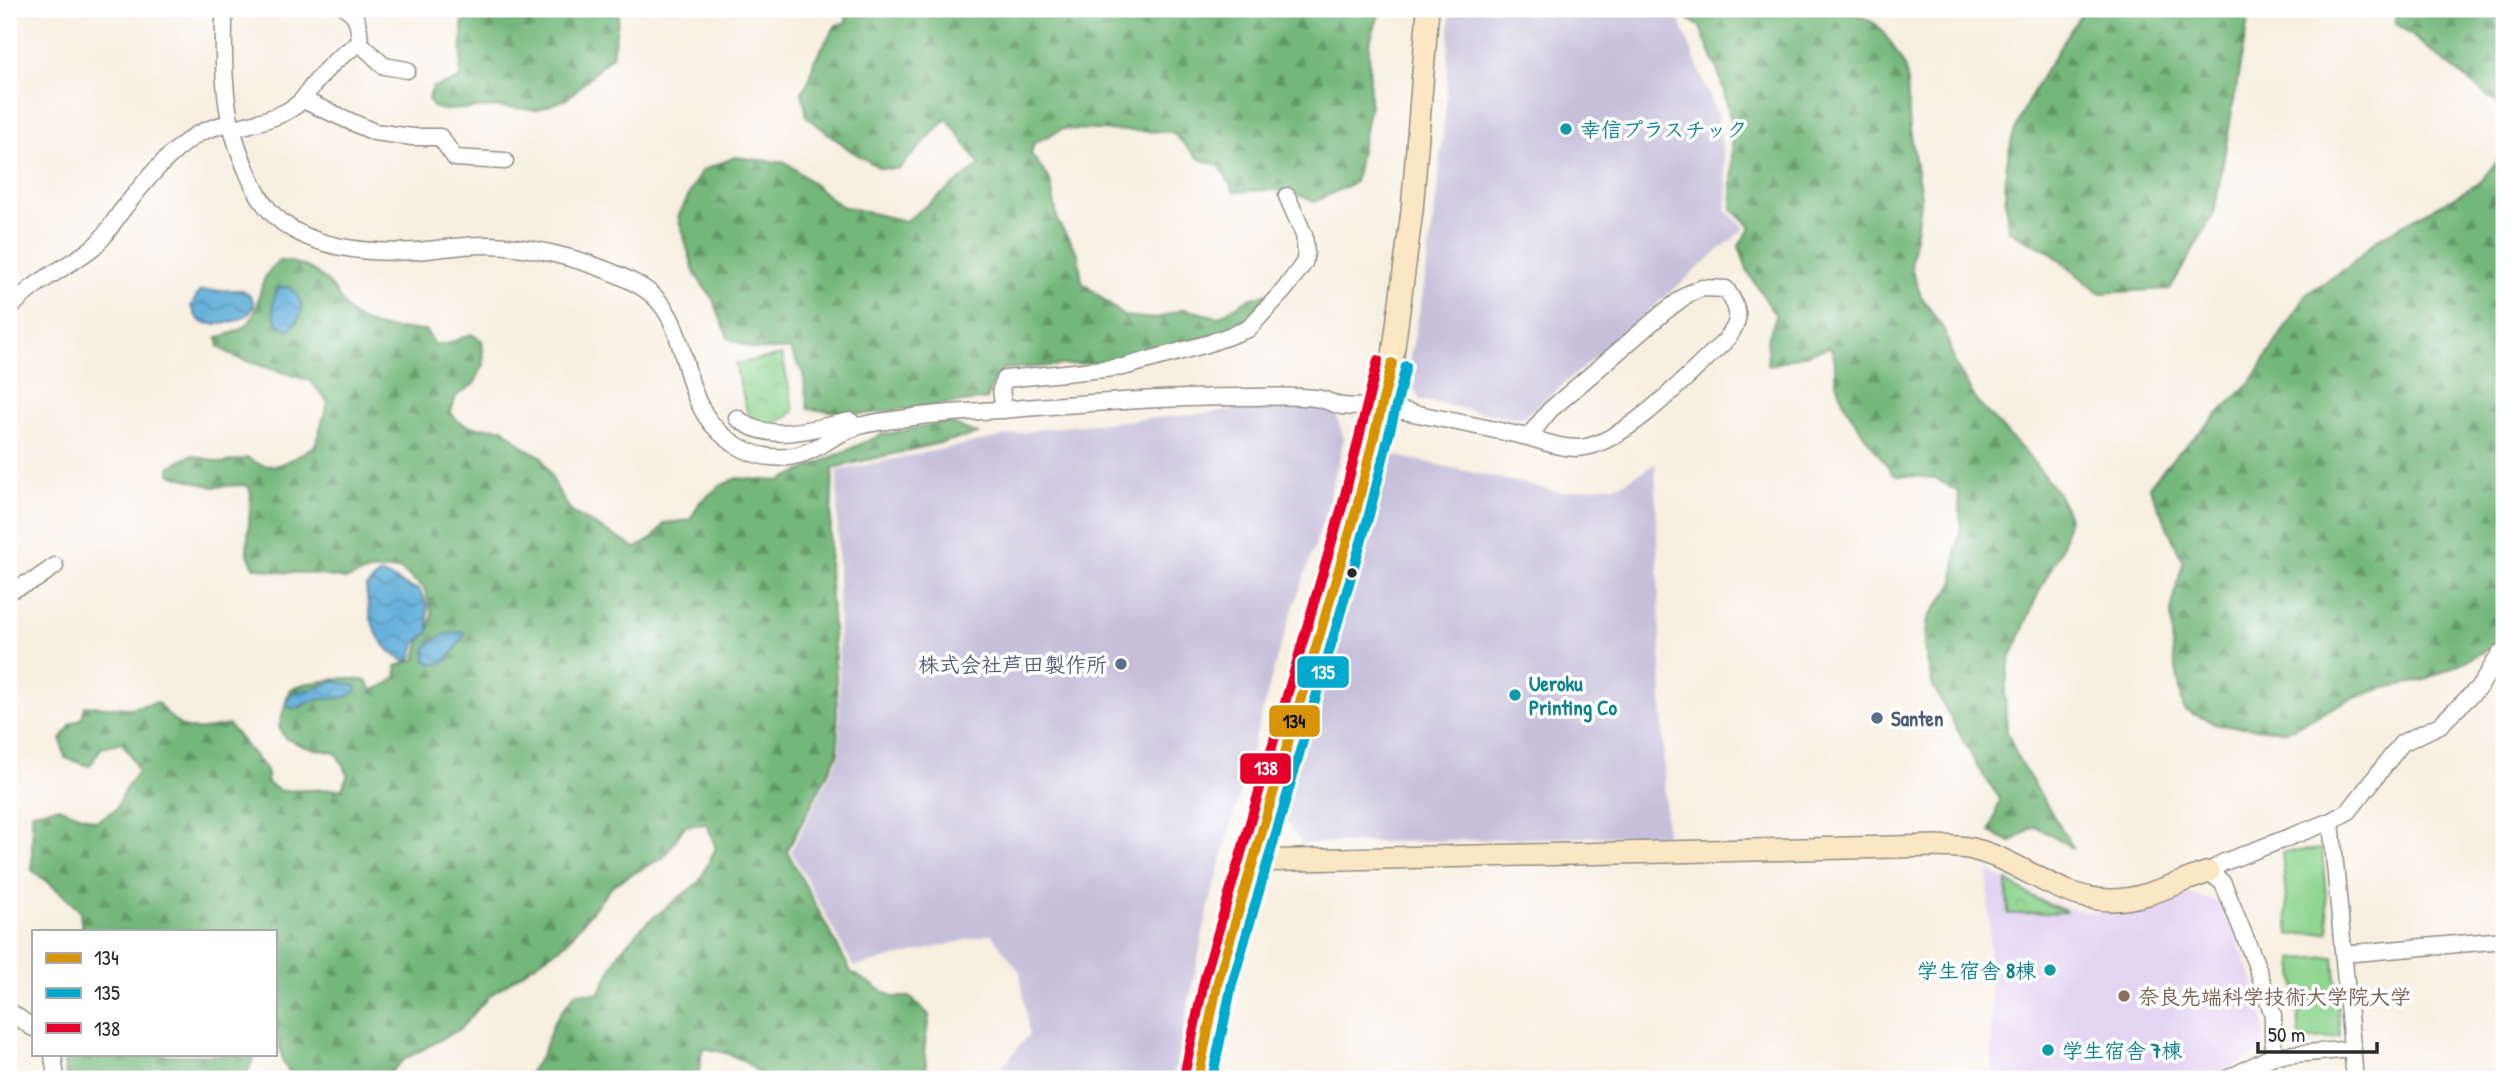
<svg xmlns="http://www.w3.org/2000/svg" width="2513" height="1088" font-family="'Patrick Hand','Klee One',sans-serif">
  <style>
    .built { fill: #e4d3f2 }
    .industrial { fill: #c6c0da }
    .green { fill: #8fd690; stroke: #5d805e; stroke-width: 2 }
    .forest { fill: url(#forest-firs); stroke: #4f7152; stroke-width: 2 }
    .park { fill: url(#park-crowns); stroke: #5d805e; stroke-width: 2 }
    .water { fill: url(#water-waves); stroke: #466d82; stroke-width: 2 }
    .lines { fill: none; stroke-linecap: round; stroke-linejoin: round }
    .street-casing { stroke: #918e86; stroke-width: 19 }
    .secondary-casing { stroke: #918e86; stroke-width: 24 }
    .street { stroke: #fff; stroke-width: 16 }
    .secondary { stroke: #fbe7c3; stroke-width: 21 }
    .bus-1-casing { stroke: #fff; stroke-width: 16 }
    .bus-2-casing { stroke: #fff; stroke-width: 16 }
    .bus-3-casing { stroke: #fff; stroke-width: 16 }
    .bus-1 { stroke: #d89406; stroke-width: 10 }
    .bus-2 { stroke: #00a9ce; stroke-width: 10 }
    .bus-3 { stroke: #e4002b; stroke-width: 10 }
    .culture-dot { fill: #0f9aa8; stroke: #fff; stroke-width: 2.5 }
    .bus-dot { fill: #2b2b2b; stroke: #fff; stroke-width: 2.5 }
    .service-dot { fill: #5c6f8a; stroke: #fff; stroke-width: 2.5 }
    .education-dot { fill: #8d6e63; stroke: #fff; stroke-width: 2.5 }
    .labels { text-anchor: middle; dominant-baseline: central; stroke-width: 7; stroke-linejoin: round; paint-order: stroke }
    .culture-label { font-size: 21px; font-weight: bold; fill: #0d838f; stroke: #fff; text-anchor: start }
    .service-label { font-size: 21px; font-weight: bold; fill: #4e5e75; stroke: #fff; text-anchor: end }
    .education-label { font-size: 21px; font-weight: bold; fill: #785e54; stroke: #fff; text-anchor: start }
    .line-badge { stroke: #fff; stroke-width: 2.5 }
    .badge-label { font-size: 19px; text-anchor: middle; font-weight: bold; fill: #fff }
    .pale-badge-label { font-size: 19px; text-anchor: middle; font-weight: bold; fill: #111 }
  </style>
  <defs>
    <pattern id="forest-firs" width="22" height="20" patternUnits="userSpaceOnUse" patternTransform="scale(1.75)"><rect width="22" height="20" fill="#73b77a"/><path d="M5 1l3.5 6h-7zM16 11l3.5 6h-7z" fill="#5f9564"/></pattern>
    <pattern id="park-crowns" width="20" height="18" patternUnits="userSpaceOnUse" patternTransform="scale(1.75)"><rect width="20" height="18" fill="#8fd690"/><path d="M2 6a3 3 0 1 1 6 0M12 15a3 3 0 1 1 6 0" fill="none" stroke="#7cb87c"/></pattern>
    <pattern id="water-waves" width="16" height="10" patternUnits="userSpaceOnUse" patternTransform="scale(1.75)"><rect width="16" height="10" fill="#60afda"/><path d="M0 5q4-4 8 0t8 0" fill="none" stroke="#4f8fb1"/></pattern>
  </defs>
  <rect width="100%" height="100%" fill="#fff"/>
  <filter id="ink" filterUnits="userSpaceOnUse"><feTurbulence type="fractalNoise" baseFrequency=".0143" numOctaves="2"/><feDisplacementMap in="SourceGraphic" scale="14" xChannelSelector="R" yChannelSelector="G"/><feConvolveMatrix kernelMatrix="1 2 1 2 8 2 1 2 1" color-interpolation-filters="sRGB"/></filter>
  <filter id="wash" filterUnits="userSpaceOnUse"><feTurbulence type="fractalNoise" baseFrequency=".00686" numOctaves="4" result="noise"/><feDisplacementMap in="SourceGraphic" scale="28" xChannelSelector="R" yChannelSelector="G"/><feGaussianBlur stdDeviation="1.57" result="paint"/><feColorMatrix in="noise" values="0 0 0 0 0 0 0 0 0 0 0 0 0 0 0 0 0 1.4 0 .05"/><feComposite in="paint" operator="in"/></filter>
  <g filter="url(#wash)">
    <rect width="100%" height="100%" fill="#f7f0e1"/>
    <path class="built" d="M1988 871 2040 898 2066 908 2095 913 2142 909 2190 894 2223 903 2251 975 2264 1017 2265 1049 2211 1079H1992Z"/>
    <g class="industrial">
      <path d="M1450 9H1668L1679 19 1717 114 1728 190 1726 210 1745 228 1537 407 1522 417H1505L1420 400 1407 374 1423 293 1437 194 1446 102Z"/>
      <path d="M1310 403 1334 408 1344 439 1325 515 1278 654 1209 906 1173 1079H992L1029 1034 1020 972 991 934 854 967 791 851 840 755 837 471 1040 429Z"/>
      <path d="M1393 455 1561 492 1621 484 1655 464 1666 835 1302 844 1283 817Z"/>
    </g>
    <g class="green">
      <path d="M2322 849 2329 932 2289 935 2282 852Z"/>
      <path d="M2334 957 2340 1037 2300 1040 2293 959Z"/>
    </g>
    <g class="forest">
      <path d="M464 9H620L612 56 567 99 537 110 498 107 444 110 433 107 428 99 433 87 459 80C464 56 460 33 464 9Z"/>
      <path d="M846 9H1381L1369 44 1370 105 1355 182 1314 202C1288 187 1264 189 1234 192L1220 166 1199 159 1172 132 1062 129 1034 143 1031 154 1050 180 1058 222 1078 254 1082 282 1124 316 1155 319 1184 309 1218 317 1247 300 1271 292 1238 328 1122 361 1003 369 991 387 987 399 866 414 808 409 803 373 790 350 753 349 728 338 714 301 695 274 678 217 701 171 735 157 787 163 841 206 906 221 980 165 947 118 899 169 880 168 851 151 807 117 802 92 809 80 814 61 836 25 846 22Z"/>
      <path d="M1674 9H1853V12L1876 24 1892 44 1906 69 1910 129 1921 196 1911 267 1921 296 1944 330 1956 366 1978 403 2030 458 2059 495 2069 517 2061 550 2039 591 2009 662 2005 693 2007 732 2019 760 2074 849 2035 826 2011 842 1990 832 2000 799 1979 769 1933 686 1924 648 1928 618 1954 584 1956 550 1961 527 1958 492 1935 478 1894 475C1876 449 1845 415 1837 385 1832 371 1839 362 1830 347L1768 366 1767 341 1776 316 1748 272 1739 246 1751 227 1732 209V124L1720 77 1700 27Z"/>
      <path d="M2084 9H2250L2214 214 2170 289 2099 293 2050 252 2008 230C2005 201 2003 172 2011 143 2022 102 2061 46 2084 9Z"/>
      <path d="M2396 9H2504V109L2396 23Z"/>
      <path d="M2504 153V642L2426 680 2380 689 2346 701 2287 731 2219 725 2184 710 2173 654 2171 611 2183 562 2149 486 2176 455 2251 382 2306 294 2347 268 2377 239 2478 184Z"/>
      <path d="M279 261C300 261 319 271 332 287 339 295 343 307 351 314 372 331 400 329 425 330L435 344H447L471 334 482 340 484 364 474 384 456 396 451 412C460 431 484 427 503 428L525 448 541 456 561 496 572 512 636 548 653 538 665 523 690 520 700 502 720 486 737 478 779 481 881 435 947 422 978 434 833 468 829 568 836 676 838 754 787 851 851 972 893 997H911L929 1015 924 1051 928 1079H763C749 1059 726 1051 702 1048L700 1068 696 1079H525L542 1055 554 1022 576 992 599 994 620 951 645 924 699 882 716 848 707 824 685 826 664 857 614 884 566 943 489 996 460 1029 403 1060 387 1076 379 1079H295L283 1063 275 1022V932H82L80 911 60 892 32 870V812L58 807 96 821 116 809 125 789 138 771 130 754 122 743 101 748 90 766 65 758 61 740 71 724 82 718 85 706 130 708 157 702C184 735 189 732 229 725L266 770 268 783 280 791 342 789 348 774 336 753 305 747 285 738 279 727 289 690 304 684 344 678 367 681 372 691 389 683 397 676 396 666 415 660 422 638 430 628 432 613 424 588 400 569 369 571 347 579 306 573 278 572 254 567 247 552 251 495 249 486 239 485 213 487 170 474V466L192 455 222 463 248 458C275 476 291 459 315 446L328 402 311 381 237 358 219 347 217 337C277 326 243 290 279 261Z"/>
      <path d="M63 1055H251L253 1059 245 1079H66Z"/>
    </g>
    <g class="park">
      <path d="M782 355 794 411C780 423 768 428 750 423L735 364Z"/>
      <path d="M2007 881 2036 899 2067 912 2008 914Z"/>
    </g>
    <g class="water">
      <path d="M288 287C305 299 306 315 290 329 271 328 269 301 279 288Z"/>
      <path d="M242 290C245 292 249 294 251 297 267 319 211 331 199 320 196 317 193 310 191 306L200 291Z"/>
      <path d="M380 574C394 576 405 589 419 589L427 605 429 632 416 644 411 660C404 662 402 660 396 656 373 640 368 613 366 587Z"/>
      <path d="M461 632 465 634C455 649 445 674 426 660L425 649C436 637 445 633 461 632Z"/>
      <path d="M334 681 356 686 357 691 347 697 314 700 295 709 288 707 287 701 293 692 313 689Z"/>
    </g>
  </g>
  <g filter="url(#ink)">
    <g class="lines">
      <defs>
        <g id="street">
          <path d="M224 9C224 48 222 90 232 128 238 151 254 194 270 211 304 249 369 254 417 251 441 249 465 244 490 245 536 246 600 263 640 286 698 319 671 399 729 440 741 449 756 456 771 457 810 461 824 438 856 427 870 422 887 421 901 419 937 412 975 412 1012 409 1088 403 1165 397 1242 397 1266 397 1291 395 1315 398 1325 399 1333 404 1342 406 1357 408 1373 405 1388 408 1433 417 1478 426 1523 436 1544 441 1565 451 1586 447 1630 438 1690 373 1724 342 1742 321 1741 312 1726 289L1702 288 1688 294 1663 313 1550 410 1528 437"/>
          <path d="M360 43 384 66 407 70"/>
          <path d="M303 100 374 132 413 137H440L455 158 505 161"/>
          <path d="M232 129C255 122 285 118 302 100 307 95 310 88 315 83 327 67 343 53 360 43 359 31 359 15 347 9"/>
          <path d="M9 310C33 281 62 271 91 249 106 238 112 222 124 208 145 181 167 154 196 135 205 129 220 126 231 122"/>
          <path d="M1004 410 1001 389 1005 379 1123 367 1207 344 1248 329 1285 289 1304 263 1306 253 1304 235 1287 196"/>
          <path d="M737 418C769 445 813 428 850 421L856 427"/>
          <path d="M9 591 35 580 55 566"/>
          <path d="M2331 821 2349 811 2402 743 2440 725 2480 686 2500 654 2504 653"/>
          <path d="M2343 954 2504 940"/>
          <path d="M9 1011 33 1028"/>
          <path d="M53 1055 56 1079"/>
          <path d="M2273 1056 2353 1049"/>
          <path d="M2227 1079 2273 1056V1015L2256 964 2223 883 2209 872 2222 863 2331 821 2355 1079"/>
        </g>
        <g id="secondary">
          <path d="M1254 861 1938 846C1950 847 1964 846 1976 850 2023 862 2059 900 2111 900 2145 900 2177 882 2209 872"/>
          <path d="M1198 1079 1218 981 1318 636 1356 511 1392 363 1412 211 1428 9"/>
        </g>
      </defs>
      <use href="#street" class="street-casing"/>
      <use href="#secondary" class="secondary-casing"/>
      <use href="#street" class="street"/>
      <use href="#secondary" class="secondary"/>
      <defs>
        <path id="bus-1" d="M1198 1079 1218 981 1356 511 1392 363"/>
        <path id="bus-2" d="M1212 1079 1232 984 1369 515 1406 366"/>
        <path id="bus-3" d="M1184 1076 1205 977 1342 507 1378 360"/>
      </defs>
      <use href="#bus-1" class="bus-1-casing"/>
      <use href="#bus-2" class="bus-2-casing"/>
      <use href="#bus-3" class="bus-3-casing"/>
      <use href="#bus-1" class="bus-1"/>
      <use href="#bus-2" class="bus-2"/>
      <use href="#bus-3" class="bus-3"/>
    </g>
  </g>
  <g class="culture-dot">
    <circle cx="1566" cy="129" r="7"/>
    <circle cx="1515" cy="695" r="7"/>
    <circle cx="2050" cy="970" r="7"/>
    <circle cx="2048" cy="1050" r="7"/>
  </g>
  <circle class="bus-dot" cx="1352" cy="573" r="6"/>
  <g class="service-dot">
    <circle cx="1121" cy="664" r="7"/>
    <circle cx="1877" cy="718" r="7"/>
  </g>
  <circle class="education-dot" cx="2124" cy="996" r="7"/>
  <g class="labels">
    <g class="culture-label">
      <text x="1580" y="129">幸信プラスチック</text>
      <text x="1529" y="683">Ueroku<tspan x="1529" dy="24">Printing Co</tspan></text>
      <text x="2036" y="970" text-anchor="end">学生宿舎 8棟</text>
      <text x="2062" y="1050">学生宿舎 7棟</text>
    </g>
    <g class="service-label">
      <text x="1107" y="664">株式会社芦田製作所</text>
      <text x="1891" y="718" text-anchor="start">Santen</text>
    </g>
    <g class="education-label">
      <text x="2138" y="996">奈良先端科学技術大学院大学</text>
    </g>
  </g>
  <g class="line-badge">
    <rect x="1296" y="655" width="54" height="34" rx="7" fill="#00a9ce"/>
    <rect x="1268" y="704" width="53" height="34" rx="7" fill="#d89406"/>
    <rect x="1239" y="752" width="53" height="33" rx="7" fill="#e4002b"/>
  </g>
  <g class="badge-label">
    <text x="1323" y="679">135</text>
    <text x="1266" y="775">138</text>
  </g>
  <g class="pale-badge-label">
    <text x="1294" y="728">134</text>
  </g>
  <rect width="2513" height="1088" fill="none" stroke="#fff" stroke-width="35"/>
  <rect x="32" y="930" width="245" height="126" fill="#ffffff" stroke="#aaaaaa" stroke-width="2"/>
  <rect x="46" y="953" width="35" height="10" fill="#d89406" stroke="#aaaaaa" stroke-width="2"/>
  <text x="94" y="965" font-size="21" fill="#2b2b2b">134</text>
  <rect x="46" y="988" width="35" height="10" fill="#00a9ce" stroke="#aaaaaa" stroke-width="2"/>
  <text x="94" y="1000" font-size="21" fill="#2b2b2b">135</text>
  <rect x="46" y="1023" width="35" height="10" fill="#e4002b" stroke="#aaaaaa" stroke-width="2"/>
  <text x="94" y="1036" font-size="21" fill="#2b2b2b">138</text>
  <path d="M2258 1042v10h119v-10" fill="none" stroke="#2b2b2b" stroke-width="3.5"/>
  <text x="2268" y="1042" font-size="21" fill="#2b2b2b" stroke="#ffffff" stroke-width="5" paint-order="stroke">50 m</text>
</svg>
